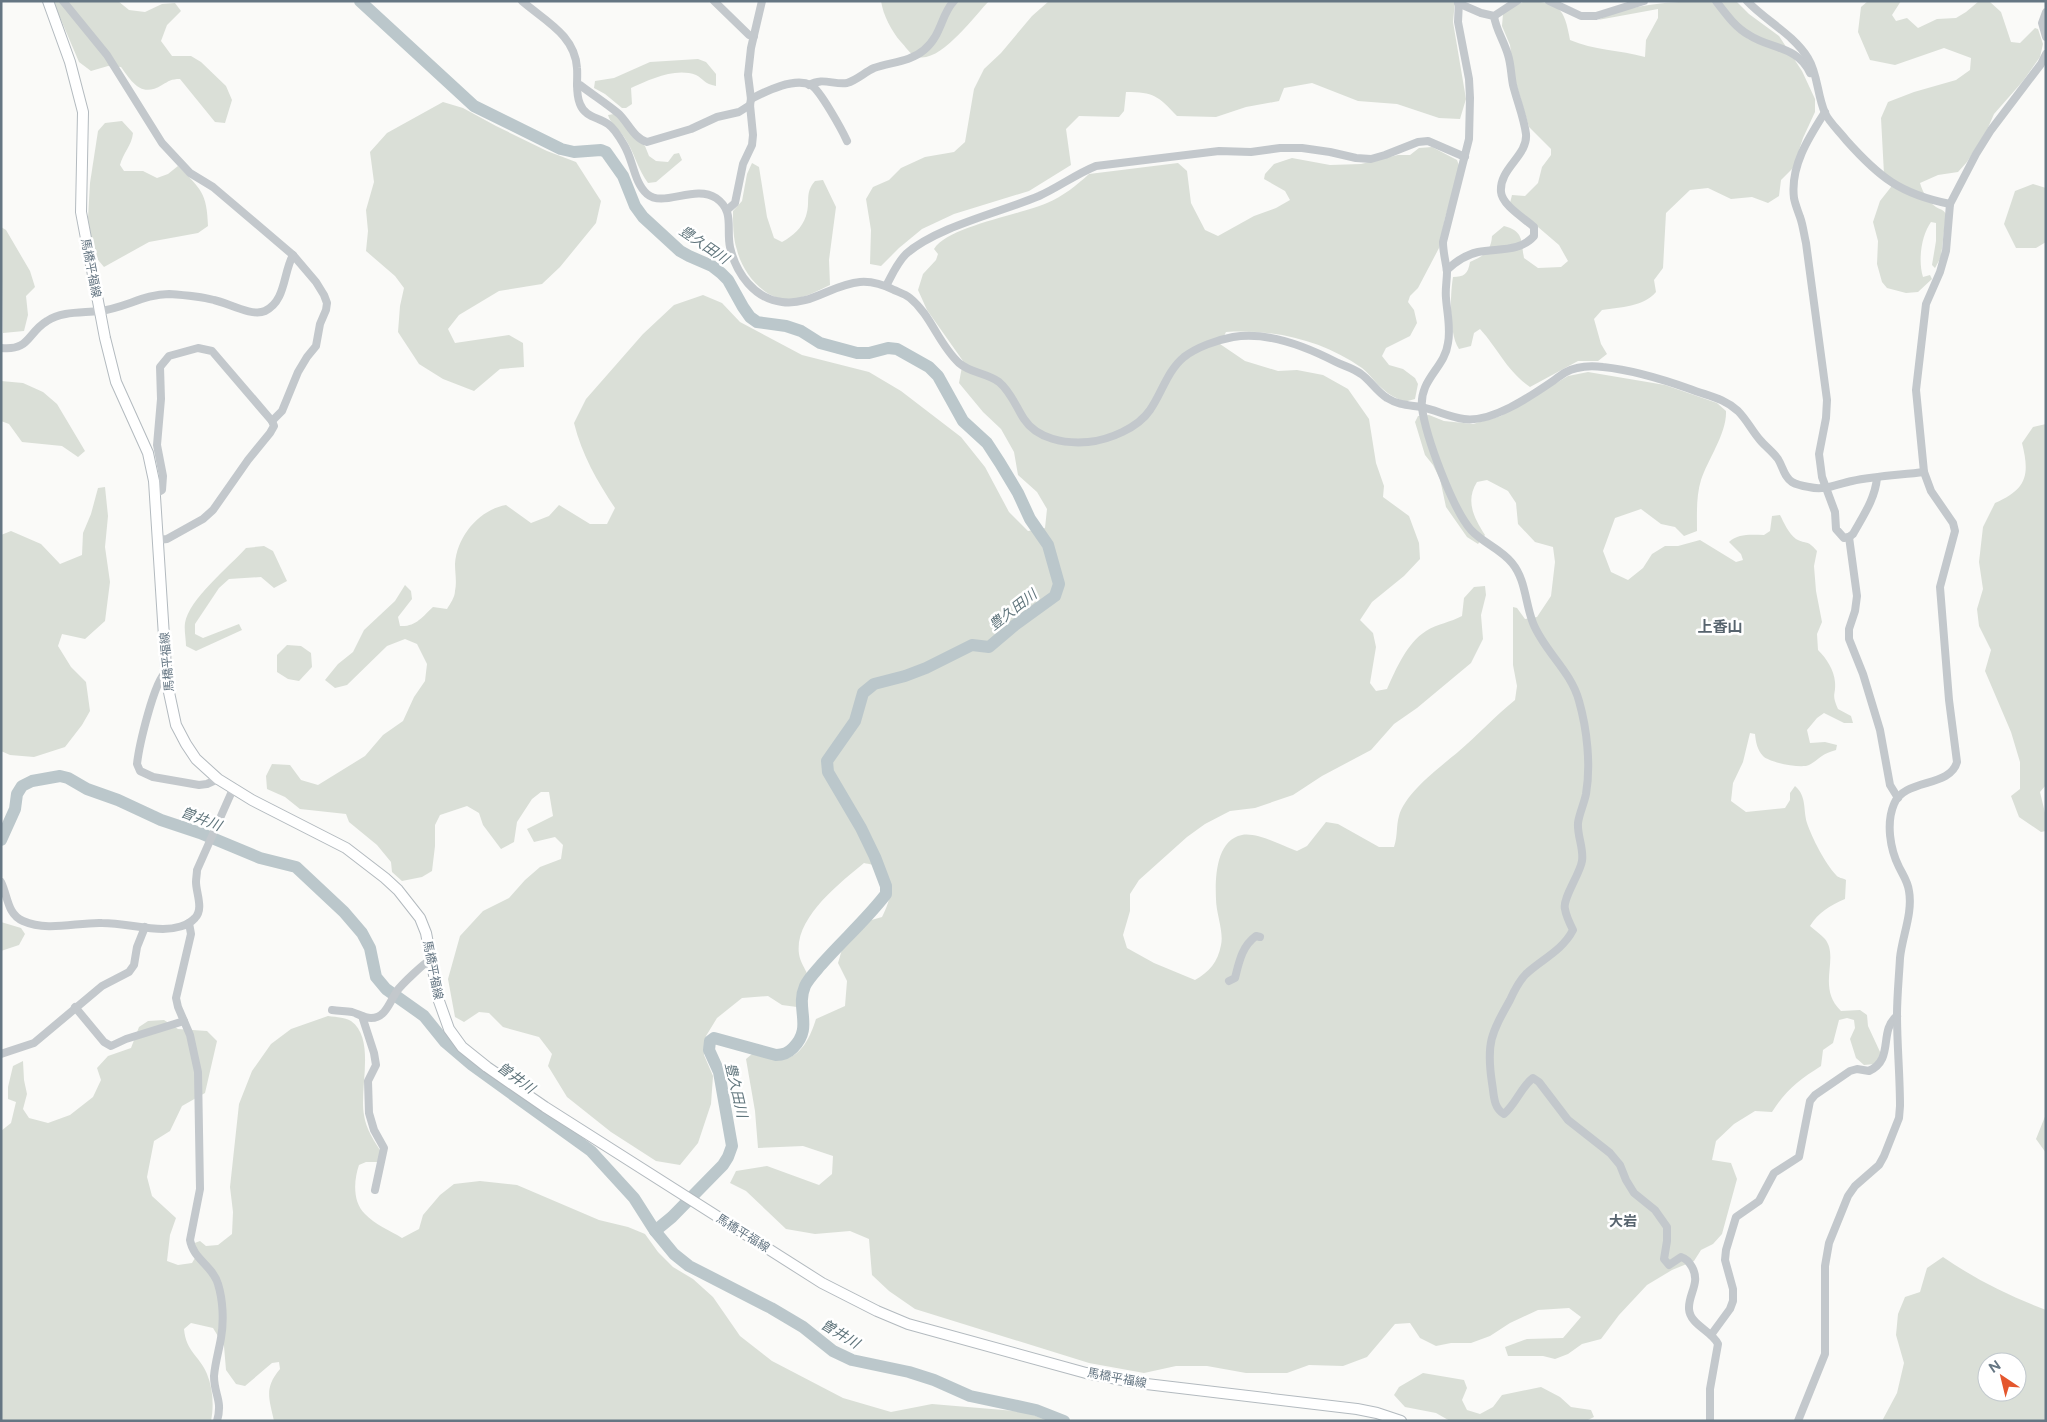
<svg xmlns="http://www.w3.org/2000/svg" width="2047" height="1422" font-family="Figtree,'Noto Sans JP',sans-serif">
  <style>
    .green { fill: #dadfd7; fill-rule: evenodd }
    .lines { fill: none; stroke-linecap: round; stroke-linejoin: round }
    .river { stroke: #bbc7cb; stroke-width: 12 }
    .secondary-casing { stroke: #b3babf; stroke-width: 12 }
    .street { stroke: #c3c8cc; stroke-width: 8 }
    .secondary { stroke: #fff; stroke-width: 10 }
    .labels { text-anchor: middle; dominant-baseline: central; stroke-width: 5; stroke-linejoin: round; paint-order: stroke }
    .street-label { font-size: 12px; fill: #657683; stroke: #fff }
    .water-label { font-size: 14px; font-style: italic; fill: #60757c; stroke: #fff }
    .neighbourhood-label { font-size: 14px; font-weight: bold; fill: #57646e; stroke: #fff }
    .quarter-label { font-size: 15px; font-weight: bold; fill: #57646e; stroke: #fff }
  </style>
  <rect width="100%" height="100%" fill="#fafaf8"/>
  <g class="green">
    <path d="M53 1H118L129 10 145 12 162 4 175 3 181 11 167 25 161 41 172 56H191L201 62 226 86 232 100 225 123 215 122 180 79C171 79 169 81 162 85 141 98 132 82 121 67L108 66 91 71 79 62Z"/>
    <path d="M881 1H989C975 15 938 67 915 56 910 54 905 46 901 42 892 32 883 15 881 1Z"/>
    <path d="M1049 1H1455L1453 22 1466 99 1460 119 1439 118 1397 104 1358 101 1312 83 1284 88 1279 101 1246 107 1216 117 1177 116C1158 96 1154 92 1126 92L1124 111 1119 117 1079 116 1066 129 1071 165 1089 174 1178 163 1187 171 1191 203 1205 230 1218 236 1254 216 1276 208 1290 200 1285 191 1264 179 1265 174 1274 164 1292 158 1330 165 1361 164 1398 155H1410L1419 148 1432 147 1457 160 1460 168 1445 218 1439 248 1418 288 1410 296 1408 302 1414 310 1417 323 1410 336 1386 348 1382 356 1389 365 1403 369 1415 378 1418 384 1415 399 1404 402C1397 398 1389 395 1384 390 1376 384 1370 374 1362 368 1322 340 1274 329 1226 332L1220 344 1245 361 1278 371 1297 370 1323 375 1348 389 1369 419 1376 463 1384 486 1383 497 1409 516 1419 543 1420 559 1404 576 1372 602 1360 620 1373 633 1376 647 1370 683 1376 691 1387 689C1396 669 1407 643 1426 631 1437 624 1451 622 1462 616L1464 598 1474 587 1485 586 1486 595 1481 615 1483 639 1471 663 1417 708 1394 724 1371 750 1322 776 1293 795 1255 808 1230 811 1205 824 1187 837 1139 880 1130 894V911L1123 935 1127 948 1154 963 1195 980C1209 972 1218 962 1221 945 1224 932 1216 913 1216 899 1215 878 1216 840 1242 835 1257 832 1283 846 1297 851L1307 846 1326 822 1338 824 1379 847H1394C1398 835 1396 826 1399 816 1405 793 1440 767 1458 752 1478 735 1495 716 1515 700L1517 686 1513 665V607L1517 608 1525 619 1537 617 1551 596 1555 562 1553 547 1535 542 1518 524 1516 503 1508 491 1487 480 1477 482C1465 501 1474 518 1485 535L1478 544 1467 537 1446 507 1440 479 1433 465 1425 455 1415 422 1418 416 1429 415 1444 421 1473 424 1501 416 1568 376 1588 372 1665 385 1717 403 1726 411C1727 433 1708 459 1701 480 1696 496 1697 515 1697 531L1684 536 1675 527 1661 524 1641 509 1615 518 1603 551 1611 572 1628 580 1643 568 1652 554 1665 546H1678L1700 540 1736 562 1743 560 1741 554 1729 542C1739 533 1751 535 1764 535L1770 531 1772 516 1780 515C1784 523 1789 534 1796 539 1807 545 1807 539 1817 551L1814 566 1816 591 1822 622 1817 634 1818 650C1827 659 1834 670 1835 682 1836 696 1831 693 1838 709L1851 716 1853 723H1844L1824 713 1817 718 1807 730 1810 743 1825 742 1837 745 1836 750C1821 754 1820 759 1809 765 1801 769 1768 762 1763 756 1757 749 1756 743 1755 734L1750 733 1743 762 1733 783 1731 801 1746 812 1785 808 1790 800V793L1795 786C1807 796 1803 810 1807 823 1812 838 1825 863 1836 875 1838 878 1843 878 1846 880L1845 899C1829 906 1819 912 1810 926 1815 930 1821 935 1825 939 1840 958 1816 987 1841 1011L1860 1010 1867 1015 1868 1026 1881 1054 1875 1064 1864 1065 1856 1058 1850 1039 1855 1028 1854 1020 1847 1018 1839 1020 1833 1043 1823 1050 1821 1066C1799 1080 1786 1090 1772 1112L1755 1111 1734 1124 1716 1141 1712 1160 1731 1163 1737 1179 1722 1234 1713 1244 1701 1250 1694 1261 1672 1270 1647 1285 1619 1315 1601 1339 1582 1344 1568 1354 1555 1359 1543 1356H1508L1505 1347 1527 1339 1563 1338 1581 1317 1569 1308 1538 1310 1510 1323 1490 1336 1471 1343H1451L1436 1346 1420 1338 1410 1323 1395 1324 1367 1357 1343 1366 1309 1365 1287 1373H1246L1207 1366H1176L1144 1373 1089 1363 915 1309 889 1291 872 1275 869 1239 850 1231 815 1234 786 1229 746 1191 730 1183 736 1171 767 1166 819 1185 832 1174 833 1156 803 1146 758 1148 755 1111 746 1059 752 1054C761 1055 771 1059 779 1059 801 1060 811 1035 816 1019L845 1006 847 981 838 963 843 946 868 921 882 917C890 901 897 881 880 868 876 865 869 864 864 863 840 883 794 918 799 954 800 961 805 969 808 975L798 990 797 1007 782 1005 768 996 742 998 717 1018 706 1036 704 1055 713 1076 711 1104 698 1143 680 1165 656 1161 611 1132 567 1097 548 1066 552 1054 539 1037 503 1027 489 1013 479 1012 464 1022 455 1017 448 979 460 936 483 911 509 898 525 880 540 867 561 859 563 845 555 837 534 842 527 829 553 816 549 792H541L532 799 517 822 514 842 501 849 483 825 479 813 467 806 440 815 435 825V846L432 871 422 877 402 881 392 872 391 862 377 845 349 822 346 814 300 809 285 797 267 789 266 776 272 764 290 765 301 780 318 785 365 756 383 735 403 721 414 697 425 681 427 664 417 644 405 639 387 646 347 685 335 688 325 680 338 664 353 652 364 630 395 601 405 585 411 591 412 599 398 617 400 626C416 627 422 617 433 607L447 609C450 604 455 597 455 591 457 582 455 573 455 564 457 536 479 510 506 505L531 523 549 516 559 505 590 524H607L615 508C597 481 582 455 574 423L586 399 643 334 674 305 703 295 722 303 740 322 802 355 869 372 901 391 961 437 985 467 1009 512 1028 531 1045 528 1047 509 1037 492 1018 475 1014 452 1001 429 983 412 959 383 963 361 927 310 918 290 923 274 936 260 938 254 934 249C949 226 1020 215 1047 203 1062 197 1077 185 1089 174L1071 165 1029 191 954 214 922 229 899 248 881 266 870 264 871 230 866 199 873 187 889 180 901 168 925 157 954 152 965 142 974 89 984 69 1001 53 1032 16Z"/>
    <path d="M1526 1C1560 2 1564 8 1570 40 1593 50 1620 50 1645 57L1646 40 1658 18V9L1598 20C1638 0 1691 1 1736 1L1749 14 1779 36 1802 71 1815 99V112L1803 138 1793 168 1781 180 1779 196 1768 203 1752 197 1731 199 1708 188 1690 190 1666 213 1663 268 1654 280 1656 292C1643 307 1621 307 1602 310L1594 319 1601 344 1607 354 1598 361H1578L1530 387C1506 370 1499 350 1480 329L1474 333 1471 346 1459 349C1449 335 1450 295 1453 277 1464 277 1468 274 1470 262 1483 256 1491 252 1492 236L1504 226C1524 231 1521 241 1524 258L1538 268 1561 267 1568 261 1559 245 1510 203 1512 195 1525 196 1538 183 1542 167 1551 155V149L1529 127 1514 76 1510 45 1502 26 1503 14 1517 4Z"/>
    <path d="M1868 1H1901L1892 15 1896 21 1907 18 1918 28 1937 19 1956 18 1966 12 1979 1H1989L2001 12 2011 42 2020 43 2035 28 2038 29 2043 44 2040 57 2023 81 1994 114 1987 130 1967 162 1958 172 1938 175 1920 183C1923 193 1928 201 1936 207 1941 210 1943 209 1946 214L1941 257 1935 268 1932 265 1936 241V223L1931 222C1921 236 1918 261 1923 277L1930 275 1932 279 1918 292 1906 293 1887 288 1882 282 1877 264 1878 241 1873 222 1880 201 1891 187 1890 178 1884 174 1881 118 1888 102 1914 92 1956 80 1970 70 1971 58 1944 48 1895 65 1870 60 1858 32 1861 7Z"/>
    <path d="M698 59 706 62 716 74V86C704 84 704 79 696 75 675 67 649 80 631 88L632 104 626 108H622L605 94 594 88 595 81 614 78 650 62Z"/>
    <path d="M443 102 463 108 496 126 547 151 576 162 601 201 596 223 560 267 542 284 499 291 459 315 448 329 455 343 509 335 523 343 524 367 500 369 474 391 443 379 419 364 398 332 400 306 404 288 395 276 366 251 368 231 366 210 374 182 370 152 387 133Z"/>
    <path d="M614 114 626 125 635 139 645 146 649 156 656 161 668 162 674 154 679 153 682 160 656 182 648 183C638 170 634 151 624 137 619 129 611 125 608 115Z"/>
    <path d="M122 121 133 133C132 145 123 153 120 165L124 171H143L157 178 168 174 178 166C201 189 207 193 208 226L198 233 149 242 104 267 94 255 88 218 90 183 98 131 105 123Z"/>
    <path d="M752 163 759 167 767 217 774 238 782 242C793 236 802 228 806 216 811 201 804 194 815 181L823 180 836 207 829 260 830 285C815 292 802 300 786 299 762 298 742 271 737 250 733 238 733 224 733 211L742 201 747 174Z"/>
    <path d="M2033 184 2046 188V242L2036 248H2016L2004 224 2015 191Z"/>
    <path d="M1 227 6 230 30 271 35 287 26 296 28 315 24 331 3 333Z"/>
    <path d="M1 381 23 383 43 392 57 404 85 451 78 457 62 446 22 442 9 424 1 421Z"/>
    <path d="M2046 424V785L2040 792 2046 817V831L2041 832 2019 817 2011 796 2020 789V762L2011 732 1985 671 1991 650 1979 626 1977 609 1983 589 1979 562 1983 527 1995 503C2027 489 2030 475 2022 443L2033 427Z"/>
    <path d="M105 487 108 516 105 547 110 582 105 621 85 639 62 634 58 646 71 667 86 682 90 711 82 725 65 747 34 757 10 755 1 751V535L11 531 41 544 60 564 82 555 83 533 91 514 98 488Z"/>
    <path d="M264 546 273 551 287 581 274 588 261 577 229 579 219 588 195 624V634L203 638 239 624 242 630 196 651 186 646C186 639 184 630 185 623 189 599 229 567 246 548Z"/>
    <path d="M287 645 301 646 311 653 312 667 299 681 288 679 277 672V655Z"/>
    <path d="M1 922 21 928 25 934 19 945 1 951Z"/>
    <path d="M328 1016C334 1017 345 1017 351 1021 376 1039 359 1088 364 1115 366 1129 374 1141 382 1153L377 1162H366L359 1165C354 1179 352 1202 365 1214 374 1224 391 1231 402 1238L419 1229 423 1215 440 1195 454 1184 480 1181 517 1185 599 1220 628 1227 645 1234 658 1252 673 1267 693 1279 713 1297 740 1336 772 1361 843 1398 891 1412 932 1404 1026 1412 1048 1421H274C269 1398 264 1388 280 1369L279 1362 272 1363 245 1386 236 1384 226 1370 224 1346 213 1328 191 1323 184 1329C186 1352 199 1355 207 1374 213 1389 214 1406 211 1421H1V1131L11 1123 16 1102 8 1099V1087L13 1066 23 1061 24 1080 27 1094 23 1109 29 1118 48 1123 70 1115 93 1097 101 1080 97 1068 108 1056 131 1048 139 1027 148 1021 164 1020 178 1029 207 1031 217 1041 205 1093 182 1106 170 1131 154 1141 147 1177 152 1196 176 1218 170 1235 167 1261 178 1265 192 1263 198 1253 192 1244 200 1241 206 1246 218 1245 232 1234 233 1212 230 1187 239 1104 252 1071 271 1044 291 1029Z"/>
    <path d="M2046 1114V1153L2036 1139Z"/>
    <path d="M1943 1257C1975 1279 2009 1296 2046 1310V1421H1882L1897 1393 1904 1363 1896 1335 1898 1314 1905 1297 1920 1292 1927 1268ZM1987 1362H2017V1392H1987Z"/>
    <path d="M1423 1373 1464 1380 1467 1388 1462 1400 1467 1410 1480 1414 1493 1407 1502 1395 1541 1387 1560 1397 1571 1407 1591 1410 1594 1417 1586 1421H1450L1436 1413 1405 1407 1394 1395 1399 1387Z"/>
  </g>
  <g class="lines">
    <g class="river">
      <path d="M360 1 474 106 561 149 574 152 601 150 606 152 623 176 635 206 643 217 680 251 689 256 712 266 721 273 728 280 743 307 750 317 757 322 786 326 801 331 820 343 857 353H869L888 348 897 349 929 367 938 376 963 421 987 443 1000 463 1018 493 1030 519 1048 545 1059 584 1055 596 1015 625 989 647 972 645 926 668 905 676 874 684 863 693 855 721 827 761 828 772 861 828 875 857 886 886V894C867 919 842 941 821 965 816 971 808 979 805 986 795 1009 814 1027 793 1048 788 1053 784 1055 776 1055L714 1038 710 1041 709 1050 719 1072 732 1146 728 1157 723 1165 672 1217 655 1231"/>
      <path d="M1 840 15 809 17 794 22 786 32 781 60 776 68 778 87 789 118 800 161 820 200 833 260 858 296 867 344 912 362 933 370 948 376 977 386 989 424 1016 445 1042 472 1065 591 1151 634 1198 655 1231 674 1254 689 1266 771 1308 803 1327 833 1351 852 1360 909 1372 934 1380 970 1396 1036 1410 1064 1421"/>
    </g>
    <defs>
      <path id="secondary" d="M48 1 70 62 83 112 81 212 105 338 116 382 148 453 154 481 167 683 176 725 186 744 196 759 218 779 252 800 346 848 385 878 398 890 420 918 426 933 439 1001 449 1029 462 1047 487 1067 545 1107 822 1283 877 1311 908 1324 1086 1373 1138 1383 1357 1409 1377 1413 1401 1421"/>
    </defs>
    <use href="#secondary" class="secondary-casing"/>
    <g class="street">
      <path d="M63 1 107 55 162 143 190 173 213 187 293 255 316 282 324 295 327 303 326 310 320 324 316 346 307 357 298 372 282 411 272 421"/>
      <path d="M522 1C545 21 575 35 577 68 578 79 575 93 580 104 585 117 598 117 608 124 615 129 620 138 624 145 633 159 634 183 647 194 663 208 695 184 716 198 735 211 726 229 730 247 736 274 755 299 782 302 810 306 833 284 860 282 872 281 884 285 894 290 901 293 905 294 910 298 931 315 939 345 959 363 970 373 987 373 999 382 1011 392 1016 407 1024 419 1037 439 1065 444 1088 442 1109 440 1138 428 1150 410 1162 393 1167 371 1184 357 1197 347 1217 340 1233 337 1267 331 1307 347 1336 362 1344 366 1353 368 1361 374 1370 380 1377 392 1387 398 1398 405 1409 405 1421 407 1436 410 1449 417 1464 419 1492 423 1531 396 1553 381 1561 375 1567 370 1577 368 1585 366 1595 366 1603 367 1633 370 1662 379 1690 389 1708 396 1724 398 1738 411 1747 420 1752 431 1760 440 1766 447 1773 452 1778 459 1783 467 1784 477 1792 482 1797 485 1803 486 1809 487 1825 491 1837 484 1852 481 1875 476 1900 475 1924 472"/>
      <path d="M714 1 749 35 754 36"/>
      <path d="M1459 1 1458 22 1469 79 1470 98 1469 139 1443 242C1443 253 1446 262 1447 272 1447 281 1445 289 1446 298 1447 313 1451 328 1448 343 1445 368 1419 379 1422 408 1426 437 1452 508 1471 530 1483 543 1501 549 1512 563 1526 580 1525 603 1533 623 1544 651 1571 671 1579 701 1587 729 1591 765 1586 794 1584 804 1579 814 1578 823 1577 836 1584 848 1582 861 1580 874 1562 899 1565 909 1566 916 1570 924 1573 930 1562 951 1542 959 1526 974 1519 981 1514 991 1510 1000 1491 1034 1486 1043 1492 1083 1494 1094 1493 1108 1504 1114 1516 1104 1521 1087 1533 1078L1539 1082 1568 1120 1610 1153 1620 1165 1626 1180 1634 1193 1655 1210 1667 1227V1241L1664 1259 1669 1265 1681 1257C1687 1259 1689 1262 1692 1267 1701 1283 1688 1294 1689 1309 1690 1325 1712 1331 1718 1344L1710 1389V1421"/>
      <path d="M1549 1 1581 16H1596L1644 1"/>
      <path d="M1716 1C1726 14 1735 27 1749 35 1770 49 1798 46 1810 73"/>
      <path d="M1747 1C1766 21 1793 34 1808 58 1818 74 1817 95 1825 113 1829 122 1839 131 1846 140 1879 177 1900 194 1950 204"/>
      <path d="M1458 3 1481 13 1494 16 1517 1"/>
      <path d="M2046 12 2042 23 2046 37"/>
      <path d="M577 85H580C593 95 607 104 619 114 629 124 634 138 647 142L691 129 717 117 739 112 750 105"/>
      <path d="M809 85C822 77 834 85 847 83 857 80 865 72 874 68 891 62 910 62 924 50 942 35 941 14 954 1"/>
      <path d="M751 99C766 91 794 77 811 85 820 90 842 130 847 141"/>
      <path d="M1825 112C1809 137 1790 166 1794 198 1795 204 1798 211 1800 217 1803 225 1804 235 1806 243L1827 400 1826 418 1819 454 1822 477 1835 512 1836 529 1844 538 1849 537"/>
      <path d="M727 210 735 203 743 164 752 145 753 135 750 105 751 99 748 75 751 48 762 1"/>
      <path d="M1447 270C1456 261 1465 255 1478 252 1498 248 1520 252 1534 236V227C1524 218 1502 205 1501 192 1499 168 1528 156 1526 134 1524 118 1517 101 1513 85 1511 75 1511 64 1508 55 1504 41 1496 30 1494 16"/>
      <path d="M886 286C892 275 897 263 906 254 936 227 1001 212 1039 196 1059 187 1076 174 1096 166L1219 151 1251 152 1280 148H1302L1330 152 1356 158 1371 159 1385 155 1418 142 1428 141 1465 157"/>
      <path d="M1 348C30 351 27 333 47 321 62 311 82 313 99 311 123 309 144 294 169 294 184 295 199 296 214 300 228 303 252 317 265 311 286 301 283 273 293 255"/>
      <path d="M155 494 162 490 163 476 157 445 161 399 160 367 169 356 198 348 212 351 272 421 274 426 270 433 248 460 213 510 203 519 167 539 158 540"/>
      <path d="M1849 537 1857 596 1855 611 1849 629V639L1863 674 1880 730 1890 785 1898 798"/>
      <path d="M1849 537 1853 534C1863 516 1875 499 1877 478"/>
      <path d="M166 672C154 681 139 746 137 764L140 771 153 777 199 785 207 784 218 779"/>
      <path d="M1 882C8 896 7 914 23 921 48 932 77 922 102 923 123 923 143 929 163 929 174 929 188 926 195 918 204 909 196 893 196 882 196 878 197 874 197 870L233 789"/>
      <path d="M189 923 191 934 176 998 178 1007 190 1035 198 1072 200 1189 190 1240C193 1259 213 1266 218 1284 223 1300 224 1321 221 1338 219 1350 215 1363 214 1376 214 1395 223 1400 217 1421"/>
      <path d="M1229 981 1235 978C1239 962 1242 946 1256 936L1260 937"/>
      <path d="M75 1007 104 1042 111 1046 126 1039 184 1021"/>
      <path d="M332 1010C339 1011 346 1011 352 1012 359 1014 364 1018 371 1018 386 1018 390 1001 397 991 401 985 426 961 432 959"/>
      <path d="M362 1016 374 1053 376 1065 368 1081 369 1113 374 1130 384 1148 375 1190"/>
      <path d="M1 1054 34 1043 102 986 129 972 134 965 137 947 145 927"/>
      <path d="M1711 1335 1730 1309 1733 1301V1289L1725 1260 1726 1250 1736 1217 1759 1201 1774 1173 1799 1157 1810 1101 1815 1095 1850 1071 1857 1069 1869 1071C1895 1059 1878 1031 1897 1016"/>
      <path d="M1798 1421 1825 1354V1266L1829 1243 1848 1196 1855 1186 1879 1165 1884 1156 1899 1118 1900 1106C1900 1076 1897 1045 1897 1015 1897 996 1899 977 1900 958 1902 937 1913 913 1909 891 1908 882 1903 875 1899 867 1890 849 1886 823 1894 804 1904 778 1950 788 1957 762L1949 700 1940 587 1955 531 1953 523 1931 491 1924 472 1916 390 1926 304 1940 272 1946 251 1950 204 1976 154 1991 130 2041 64 2046 54"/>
    </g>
    <use href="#secondary" class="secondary"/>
  </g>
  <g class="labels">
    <g class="street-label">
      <text transform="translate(91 268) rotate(79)">馬橋平福線</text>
      <text transform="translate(167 662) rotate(-95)">馬橋平福線</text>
      <text transform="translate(433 970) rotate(79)">馬橋平福線</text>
      <text transform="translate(743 1233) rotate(32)">馬橋平福線</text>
      <text transform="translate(1117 1378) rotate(11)">馬橋平福線</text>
    </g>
    <g class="water-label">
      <text transform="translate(704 245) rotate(34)">豊久田川</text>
      <text transform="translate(1013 610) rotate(-38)">豊久田川</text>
      <text transform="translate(201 819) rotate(21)">曽井川</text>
      <text transform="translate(516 1078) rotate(36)">曽井川</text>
      <text transform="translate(736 1090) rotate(77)">豊久田川</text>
      <text transform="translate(840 1334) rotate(31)">曽井川</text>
    </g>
    <g class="neighbourhood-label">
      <text x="1623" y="1221">大岩</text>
    </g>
    <g class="quarter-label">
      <text x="1720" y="627">上香山</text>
    </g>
  </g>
  <rect width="2047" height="1422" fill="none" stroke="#657683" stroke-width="5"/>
  <g transform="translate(2002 1377) rotate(325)"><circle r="24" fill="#ffffff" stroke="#c1c8cd"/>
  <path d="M0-4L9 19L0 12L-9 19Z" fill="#e4572e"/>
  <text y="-8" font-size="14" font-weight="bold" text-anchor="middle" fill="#657683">N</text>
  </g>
</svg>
